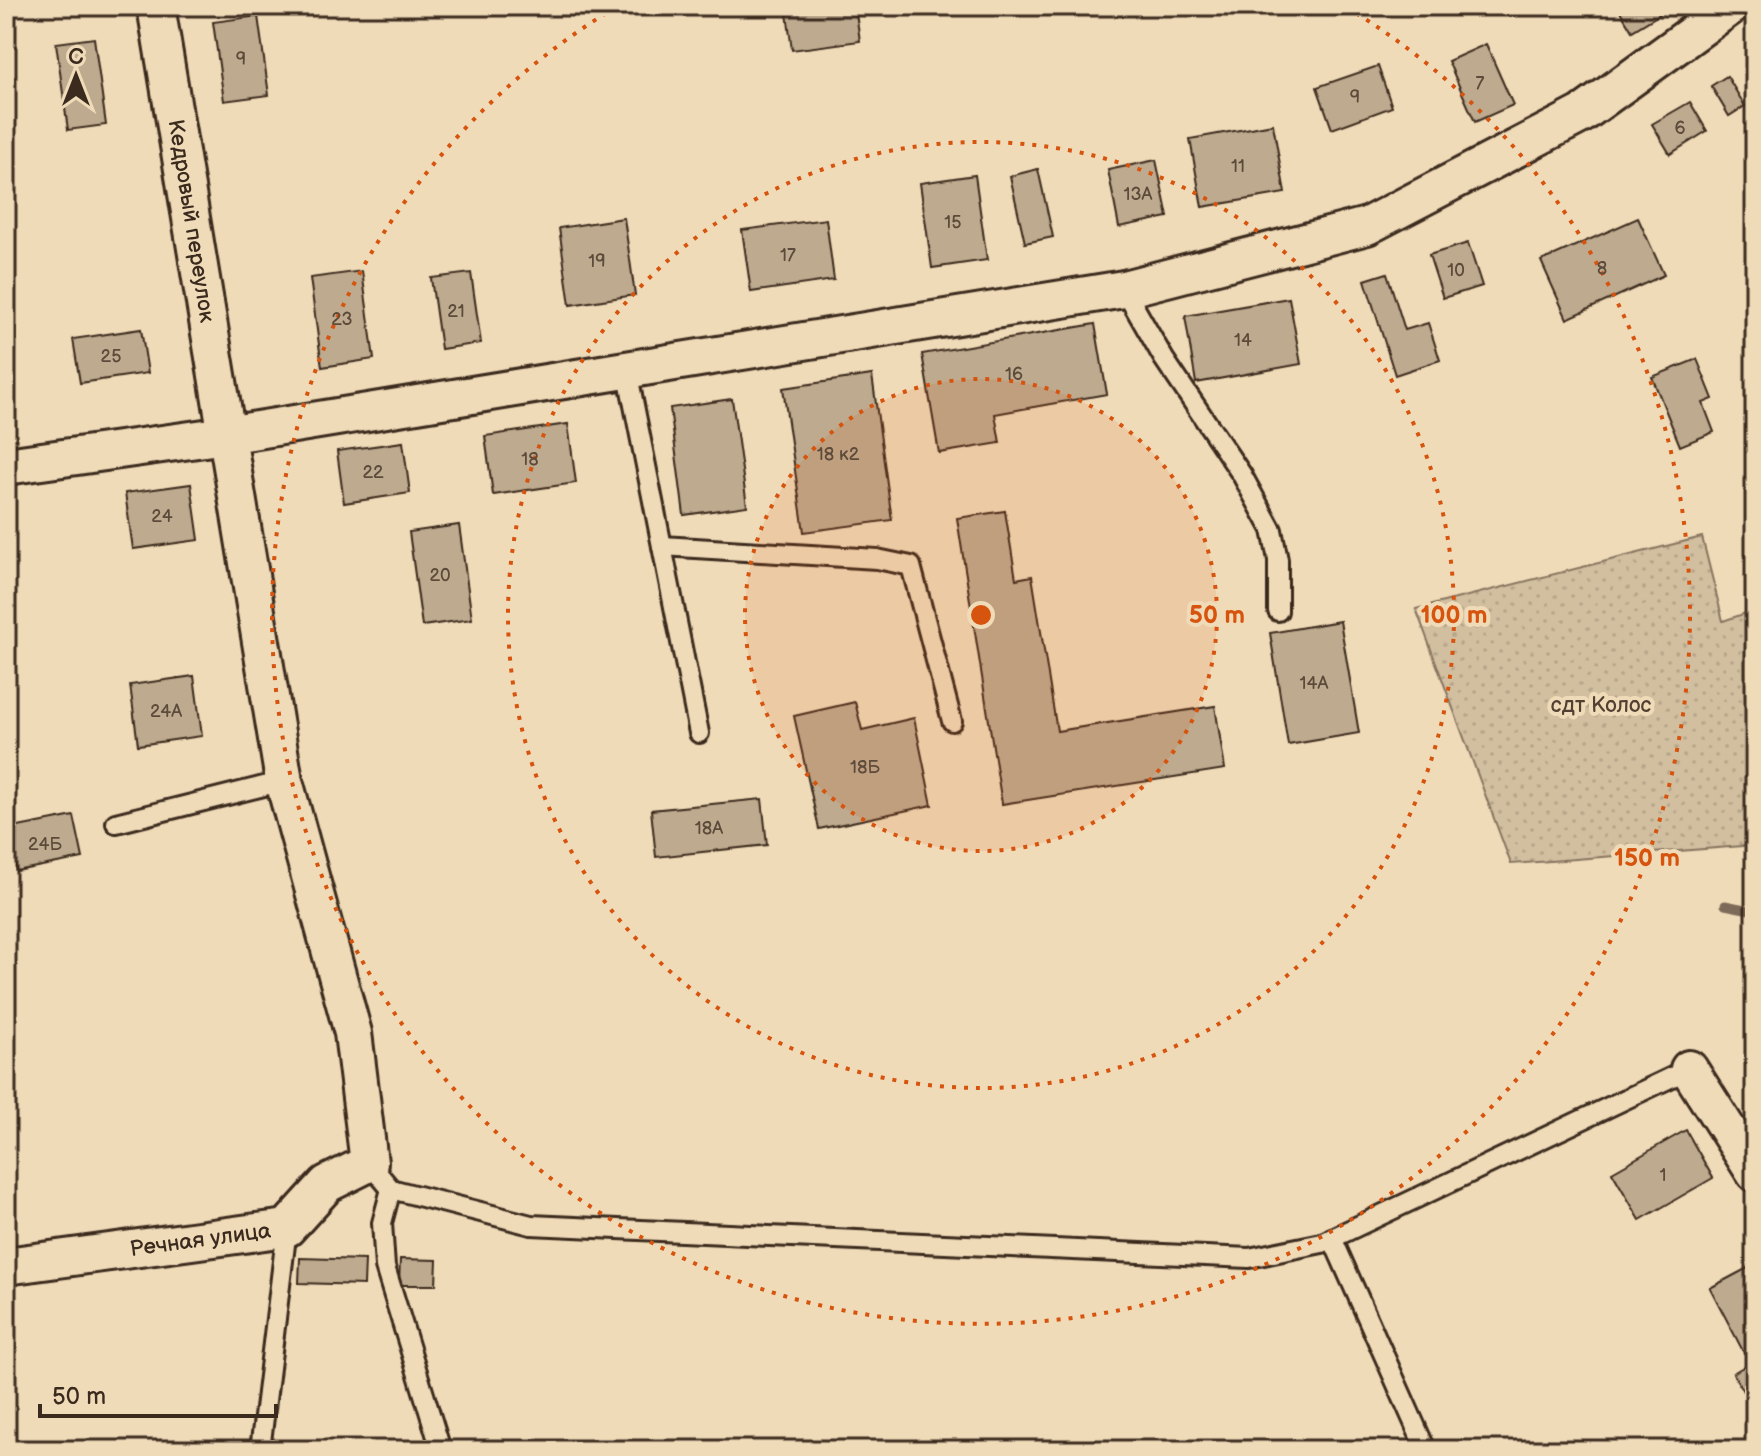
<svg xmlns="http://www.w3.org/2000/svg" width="1761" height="1456" font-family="'Balsamiq Sans',sans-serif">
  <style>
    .garden { fill: url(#garden-dots); stroke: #86745f; stroke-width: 2 }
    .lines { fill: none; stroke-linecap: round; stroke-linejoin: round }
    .stream { stroke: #7e6b58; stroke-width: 9 }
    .building { fill: #beaa8e; stroke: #3b2a1e; stroke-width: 2 }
    .service-casing { stroke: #3b2a1e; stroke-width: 24 }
    .minor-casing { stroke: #3b2a1e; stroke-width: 42 }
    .service { stroke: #f0dbb9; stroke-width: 18 }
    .minor { stroke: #f0dbb9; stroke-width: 36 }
    .ring { fill: none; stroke: #d7540e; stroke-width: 4; stroke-dasharray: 4 8 }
    .labels { text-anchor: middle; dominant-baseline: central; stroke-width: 8; stroke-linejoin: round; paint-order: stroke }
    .number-label { font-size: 18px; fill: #5c4a3a }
    .street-label { font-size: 22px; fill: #3b2a1e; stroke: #f0dbb9 }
    .park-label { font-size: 22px; fill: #524032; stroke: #f0dbb9 }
    .centre { fill: #d7540e; stroke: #f0dbb9; stroke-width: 4 }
    .ring-label { font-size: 24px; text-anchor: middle; font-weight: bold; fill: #d7540e; stroke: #f0dbb9; stroke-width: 8; stroke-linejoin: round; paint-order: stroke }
  </style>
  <defs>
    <pattern id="garden-dots" width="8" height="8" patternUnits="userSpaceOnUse" patternTransform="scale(2)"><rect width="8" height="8" fill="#d2bfa0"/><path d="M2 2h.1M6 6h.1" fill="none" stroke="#b5a489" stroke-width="1.8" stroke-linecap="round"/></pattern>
  </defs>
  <rect width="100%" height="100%" fill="#f0dbb9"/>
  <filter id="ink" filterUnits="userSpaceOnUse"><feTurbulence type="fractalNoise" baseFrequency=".0125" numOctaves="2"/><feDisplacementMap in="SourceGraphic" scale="16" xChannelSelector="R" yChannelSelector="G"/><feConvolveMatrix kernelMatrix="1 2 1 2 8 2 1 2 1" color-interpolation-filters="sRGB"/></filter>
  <g filter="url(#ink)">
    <path class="garden" d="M1702 537 1723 621 1755 610V845L1511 864 1416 609Z"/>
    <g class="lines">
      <path class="stream" d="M1725 905 1755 911"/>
    </g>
    <g class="building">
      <path d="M786 6H855L860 41 792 50Z"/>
      <path d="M1617 6H1662L1665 11 1632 31Z"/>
      <path d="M258 16 269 95 224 101 213 22Z"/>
      <path d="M94 38 106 125 68 130 56 43Z"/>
      <path d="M1486 44 1513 105 1475 122 1448 61Z"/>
      <path d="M1378 66 1392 107 1332 129 1317 87Z"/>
      <path d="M1727 76 1745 106 1729 116 1711 86Z"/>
      <path d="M1690 102 1707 131 1670 154 1652 124Z"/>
      <path d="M1273 124 1285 193 1202 207 1190 139Z"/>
      <path d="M1156 160 1168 217 1119 227 1108 170Z"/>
      <path d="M1038 169 1053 237 1025 243 1010 176Z"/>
      <path d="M975 175 987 260 932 268 920 183Z"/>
      <path d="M624 218 635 295 570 305 559 228Z"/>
      <path d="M1638 218 1664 275 1567 319 1541 261Z"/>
      <path d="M826 219 834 280 751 292 742 230Z"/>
      <path d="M1468 243 1482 286 1443 298 1429 255Z"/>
      <path d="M362 271 374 359 322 367 310 278Z"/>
      <path d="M471 273 481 343 441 349 431 278Z"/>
      <path d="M1387 273 1405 330 1428 323 1440 360 1395 375 1365 280Z"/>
      <path d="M1289 298 1301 364 1196 383 1185 316Z"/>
      <path d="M1095 324 1107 394 995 414 1000 443 939 453 922 354Z"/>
      <path d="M141 329 148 373 80 383 73 339Z"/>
      <path d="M1697 359 1713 399 1703 403 1714 432 1680 446 1652 377Z"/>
      <path d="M872 375 892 520 804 532 783 388Z"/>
      <path d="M732 399 747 506 684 515 670 408Z"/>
      <path d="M568 424 576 483 493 495 485 436Z"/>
      <path d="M403 442 410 493 344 503 337 451Z"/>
      <path d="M191 484 199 540 133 549 125 493Z"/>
      <path d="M1005 511 1016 579 1032 576 1057 731 1215 706 1225 769 1002 804 957 518Z"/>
      <path d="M459 525 472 619 422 626 409 532Z"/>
      <path d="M1340 621 1359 733 1288 745 1270 633Z"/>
      <path d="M194 676 202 736 138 745 130 685Z"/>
      <path d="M855 702 862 730 914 718 932 805 819 829 794 716Z"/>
      <path d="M762 799 767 845 656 857 651 810Z"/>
      <path d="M74 816 83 858 16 871 8 829Z"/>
      <path d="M1686 1130 1713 1178 1640 1220 1612 1172Z"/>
      <path d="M300 1258 365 1260 364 1285 299 1283Z"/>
      <path d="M400 1259 437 1260 436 1285H399Z"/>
      <path d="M1755 1264V1348L1744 1353 1710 1288Z"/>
      <path d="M1755 1360V1413L1733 1373Z"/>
    </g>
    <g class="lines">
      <defs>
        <g id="service">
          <path d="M1124 289 1164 359 1242 475 1272 530 1278 560V611"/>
          <path d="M627 370 699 733"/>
          <path d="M662 546 877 559 911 566 952 721"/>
          <path d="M116 823 284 781"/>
          <path d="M369 1163 391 1189 531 1225 1249 1258 1322 1243 1689 1069"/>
          <path d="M391 1189 382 1223 385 1267 441 1450"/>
          <path d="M1332 1238 1426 1450"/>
          <path d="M260 1450 287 1228"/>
        </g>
        <g id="minor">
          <path d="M6 466 226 435 1124 289 1367 226 1582 114 1731 6"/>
          <path d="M1689 1069 1755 1173"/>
          <path id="s1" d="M6 1266 287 1228 327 1184 369 1163 353 1033 284 781 156 6"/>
        </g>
      </defs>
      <use href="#service" class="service-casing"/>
      <use href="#minor" class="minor-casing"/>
      <use href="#service" class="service"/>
      <use href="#minor" class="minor"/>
    </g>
  </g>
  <circle cx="981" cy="615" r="236" fill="#d7540e" fill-opacity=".12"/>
  <g class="ring">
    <circle cx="981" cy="615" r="236"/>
    <circle cx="981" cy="615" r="473"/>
    <path d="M1346 7A709 709 0 1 1 616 7"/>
  </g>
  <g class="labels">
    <g class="number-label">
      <text x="241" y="59">9</text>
      <text x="1480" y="83">7</text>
      <text x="1355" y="97">9</text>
      <text x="1680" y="128">6</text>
      <text x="1238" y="166">11</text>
      <text x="1138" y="194">13А</text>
      <text x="953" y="222">15</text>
      <text x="788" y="255">17</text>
      <text x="597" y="261">19</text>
      <text x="1602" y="268">8</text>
      <text x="1456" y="270">10</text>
      <text x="456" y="311">21</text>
      <text x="342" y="319">23</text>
      <text x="1243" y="340">14</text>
      <text x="111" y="356">25</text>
      <text x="1014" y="374">16</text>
      <text x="838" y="454">18 к2</text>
      <text x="530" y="459">18</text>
      <text x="373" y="472">22</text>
      <text x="162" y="516">24</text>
      <text x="440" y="575">20</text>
      <text x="1314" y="683">14А</text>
      <text x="166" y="711">24А</text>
      <text x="865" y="767">18Б</text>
      <text x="709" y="828">18А</text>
      <text x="45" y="844">24Б</text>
      <text x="1663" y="1175">1</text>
    </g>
    <g class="street-label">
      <text transform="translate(191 221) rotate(81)">Кедровый переулок</text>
      <text stroke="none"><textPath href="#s1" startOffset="196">Речная улица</textPath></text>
    </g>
    <g class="park-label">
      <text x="1601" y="705">сдт Колос</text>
    </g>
  </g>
  <circle cx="981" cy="615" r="12" class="centre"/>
  <g class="ring-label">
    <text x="1217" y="623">50 m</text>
    <text x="1454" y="623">100 m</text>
    <text x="1647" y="866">150 m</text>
  </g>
  <rect width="1761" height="1456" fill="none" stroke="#f0dbb9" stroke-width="32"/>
  <rect x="16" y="16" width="1729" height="1424" fill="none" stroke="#3b2a1e" stroke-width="3" filter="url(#ink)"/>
  <g transform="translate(76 76)" stroke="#f0dbb9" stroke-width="6" paint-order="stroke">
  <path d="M0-6L14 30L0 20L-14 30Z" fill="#3b2a1e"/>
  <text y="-12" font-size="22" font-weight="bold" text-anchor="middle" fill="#3b2a1e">С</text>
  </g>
  <path d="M40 1404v12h236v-12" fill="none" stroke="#3b2a1e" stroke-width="4"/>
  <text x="52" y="1404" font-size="24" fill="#3b2a1e" stroke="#f0dbb9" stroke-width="6" paint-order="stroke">50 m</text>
</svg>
